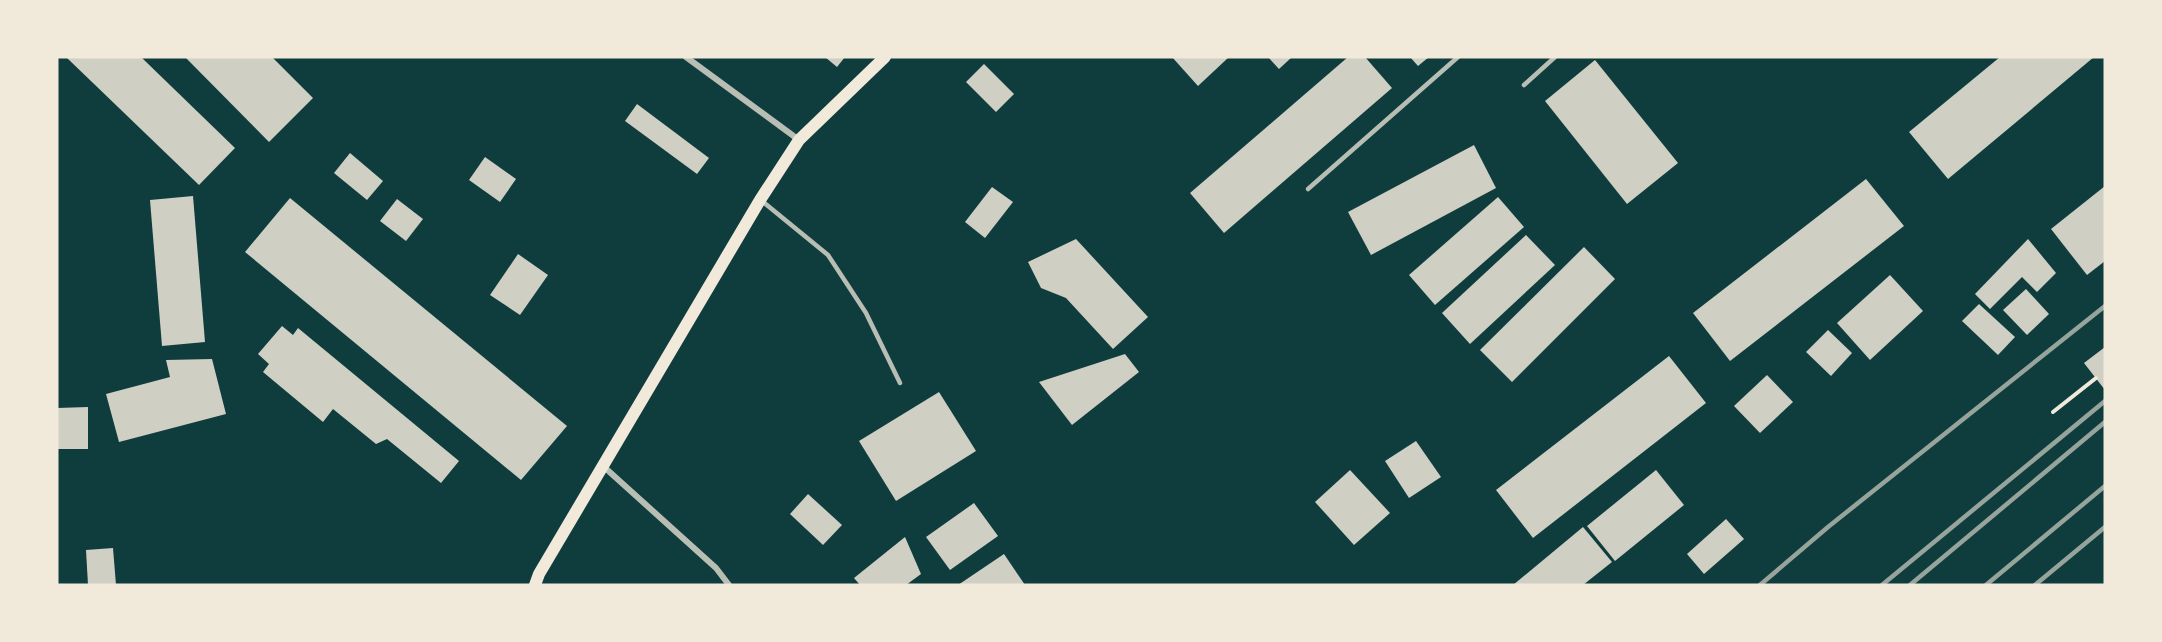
<svg xmlns="http://www.w3.org/2000/svg" width="2162" height="642" font-family="Helvetica,sans-serif">
  <style>
    .building { fill: #cfcfc3 }
    .lines { fill: none; stroke-linecap: round; stroke-linejoin: round }
    .path { stroke: #f1e9da; stroke-width: 4 }
    .service { stroke: #b8beb3; stroke-width: 4.5 }
    .minor { stroke: #b8beb3; stroke-width: 6 }
    .secondary { stroke: #f1e9da; stroke-width: 12 }
    .rail { stroke: #97a49c; stroke-width: 4.5 }
  </style>
  <rect width="100%" height="100%" fill="#0f3d3e"/>
  <g class="building">
    <path d="M66 57H141L235 148 199 185Z"/>
    <path d="M185 57H272L313 98 269 142Z"/>
    <path d="M825 57H845L837 67Z"/>
    <path d="M1172 57H1229L1198 86Z"/>
    <path d="M1268 57H1292L1279 69Z"/>
    <path d="M1348 57H1365L1392 88 1224 233 1190 193Z"/>
    <path d="M1410 57H1429L1418 66Z"/>
    <path d="M2000 57H2094L1948 179 1909 132Z"/>
    <path d="M1595 60 1678 163 1627 204 1545 101Z"/>
    <path d="M984 64 1014 94 996 112 966 82Z"/>
    <path d="M637 104 709 158 697 174 625 121Z"/>
    <path d="M1474 145 1496 188 1371 255 1348 212Z"/>
    <path d="M350 153 383 181 367 200 334 173Z"/>
    <path d="M485 157 516 179 500 202 469 180Z"/>
    <path d="M1866 179 1904 226 1730 361 1693 313Z"/>
    <path d="M2105 186V261L2087 275 2051 229Z"/>
    <path d="M992 187 1013 202 985 238 965 222Z"/>
    <path d="M193 196 205 342 162 346 150 200Z"/>
    <path d="M1498 197 1524 227 1435 305 1409 275Z"/>
    <path d="M290 198 567 426 521 480 245 252Z"/>
    <path d="M397 199 423 219 406 241 380 221Z"/>
    <path d="M1526 235 1555 265 1470 344 1442 313Z"/>
    <path d="M1076 239 1148 317 1113 349 1066 298 1041 288 1028 262Z"/>
    <path d="M2028 239 2056 273 2037 292 2022 277 1990 309 1975 294Z"/>
    <path d="M1584 247 1615 279 1512 382 1480 350Z"/>
    <path d="M518 254 548 275 520 315 490 295Z"/>
    <path d="M1890 275 1923 311 1870 360 1837 323Z"/>
    <path d="M2026 289 2049 314 2027 335 2003 310Z"/>
    <path d="M1979 304 2015 337 1998 355 1962 321Z"/>
    <path d="M282 326 293 335 298 328 459 461 441 483 387 439 376 444 333 409 323 422 263 372 269 364 258 354Z"/>
    <path d="M1828 330 1852 353 1831 376 1806 352Z"/>
    <path d="M2105 347V390L2084 363Z"/>
    <path d="M1125 354 1139 372 1072 425 1039 382Z"/>
    <path d="M1669 356 1706 403 1533 538 1496 490Z"/>
    <path d="M212 359 226 414 119 442 106 394 170 377 166 360Z"/>
    <path d="M1767 375 1793 402 1760 433 1734 406Z"/>
    <path d="M939 392 976 451 896 501 859 441Z"/>
    <path d="M88 407V449H57V408Z"/>
    <path d="M1416 441 1441 477 1409 498 1385 461Z"/>
    <path d="M1350 470 1390 513 1354 545 1315 502Z"/>
    <path d="M1656 470 1684 505 1615 561 1587 526Z"/>
    <path d="M808 494 842 525 823 545 790 514Z"/>
    <path d="M974 503 998 536 950 570 926 537Z"/>
    <path d="M1726 519 1744 539 1704 574 1687 554Z"/>
    <path d="M1583 527 1612 562 1583 585H1513Z"/>
    <path d="M905 537 921 574 906 585H860L854 578Z"/>
    <path d="M113 548 116 585H88L86 550Z"/>
    <path d="M1004 554 1025 585H958Z"/>
  </g>
  <g class="lines">
    <path class="path" d="M2053 412 2096 378"/>
    <g class="service">
      <path d="M1524 85 1555 57"/>
      <path d="M1308 189 1458 57"/>
      <path d="M762 201 828 255 866 313 900 383"/>
    </g>
    <g class="minor">
      <path d="M686 57 799 140"/>
      <path d="M603 466 716 568 729 585"/>
    </g>
    <path class="secondary" d="M535 585 539 574 760 200 799 140 885 57"/>
    <g class="rail">
      <path d="M1760 585 1828 527 2105 306"/>
      <path d="M1882 585 2105 401"/>
      <path d="M1910 585 2105 422"/>
      <path d="M1986 585 2105 486"/>
      <path d="M2035 585 2105 527"/>
    </g>
  </g>
  <rect width="2162" height="642" fill="none" stroke="#f1e9da" stroke-width="117"/>
</svg>
